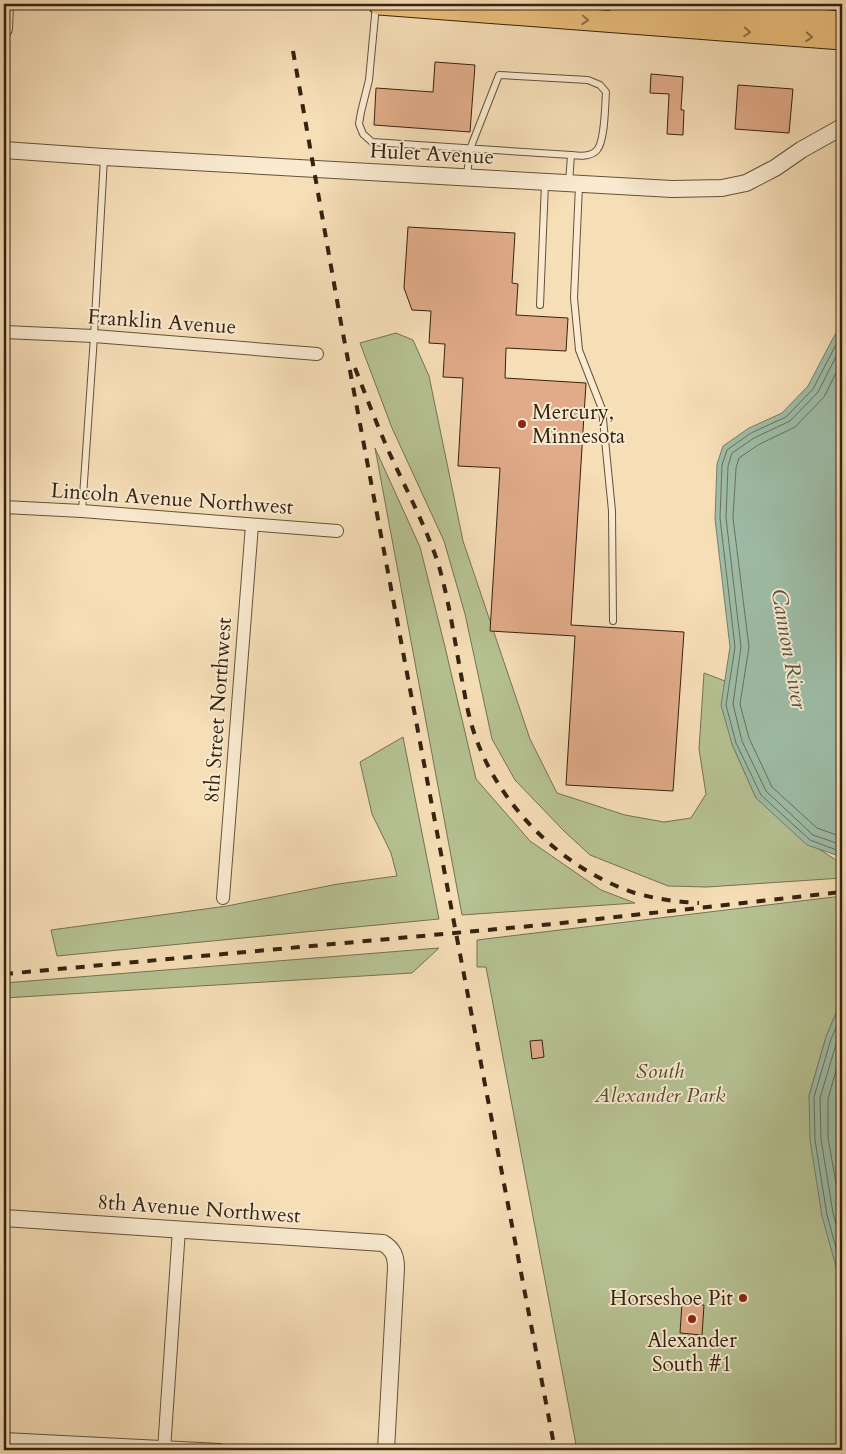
<svg xmlns="http://www.w3.org/2000/svg" width="846" height="1454" font-family="Cardo,serif">
  <style>
    .green { fill: #b6c293; stroke: #757252 }
    .water { fill: #9ebda8; stroke: #747f6c }
    .lines { fill: none; stroke-linecap: round; stroke-linejoin: round }
    .shore { stroke: #69705c; stroke-width: 1 }
    .building { fill: #e1ab89; stroke: #342311 }
    .service-casing { stroke: #64523a; stroke-width: 8 }
    .minor-casing { stroke: #64523a; stroke-width: 14 }
    .tertiary-casing { stroke: #64523a; stroke-width: 18 }
    .trunk-casing { stroke: #342311; stroke-width: 23 }
    .service { stroke: #f9ead0; stroke-width: 6 }
    .minor { stroke: #f9ead0; stroke-width: 12 }
    .tertiary { stroke: #f9ead0; stroke-width: 16 }
    .trunk { stroke: #ebbf7c; stroke-width: 21 }
    .rail { stroke: #342311; stroke-width: 4; stroke-dasharray: 9 9; stroke-linecap: butt }
    .oneway { stroke: #907146 }
    .poi-dot { fill: #8f2418; stroke: #f9ead0; stroke-width: 2 }
    .labels { text-anchor: middle; dominant-baseline: central; stroke-width: 4; stroke-linejoin: round; paint-order: stroke }
    .street-label { font-size: 21px; fill: #342311; stroke: #f9ead0 }
    .poi-label { font-size: 21px; fill: #342311; stroke: #f9ead0; text-anchor: start }
    .park-label { font-size: 21px; font-style: italic; fill: #544b32; stroke: #f9ead0 }
    .water-label { font-size: 22px; font-style: italic; fill: #54513e; stroke: #f9ead0 }
  </style>
  <rect width="100%" height="100%" fill="#f6deb7"/>
  <filter id="stains"><feTurbulence type="fractalNoise" baseFrequency=".004" numOctaves="4"/><feColorMatrix values="0 0 0 0 .2 0 0 0 0 .09 0 0 0 0 .02 0 0 0 .5 -.17"/></filter>
  <radialGradient id="worn" r=".72"><stop offset=".6" stop-color="#630" stop-opacity="0"/><stop offset="1" stop-color="#630" stop-opacity=".3"/></radialGradient>
  <g class="green">
    <path d="M396 333 413 340 429 376 463 541 530 739 557 793 625 815 664 822 691 818 706 794 699 749 704 673 725 681 732 744 756 798 819 849 842 864V878L707 887 668 886 590 855 564 831 515 780 492 739 465 614 444 541 392 428 360 343Z"/>
    <path d="M375 448 420 547 445 647 476 779 530 841 601 890 635 903 462 915Z"/>
    <path d="M403 737 439 919 57 956 51 930 227 906 338 884 397 876 391 853 372 814 360 762Z"/>
    <path d="M842 896V999L826 1037 809 1096 842 1288V1450H577L486 967H477V940Z"/>
    <path d="M439 948 412 973 4 998V983Z"/>
  </g>
  <g class="water">
    <path d="M842 323V857L807 845 756 798 732 744 721 705 730 647 715 519 717 464 723 446 749 428 782 413 808 386 832 340Z"/>
    <path d="M842 999V1288L822 1216 810 1140 809 1096 826 1037Z"/>
  </g>
  <g class="lines">
    <g class="shore">
      <path d="M842 333 813 389 786 417 751 433 727 450 722 465 720 518 735 647 726 705 736 743 761 795 810 840 842 852"/>
      <path d="M842 345 818 392 790 421 754 438 732 453 728 466 726 518 741 647 733 704 742 741 766 791 813 835 842 845"/>
      <path d="M842 361 824 397 795 427 758 445 739 458 736 468 733 518 749 647 740 704 749 738 772 787 817 828 842 837"/>
      <path d="M842 1014 831 1039 814 1097 815 1140 827 1215 842 1270"/>
      <path d="M842 1029 837 1041 820 1098 821 1139 833 1213 842 1246"/>
      <path d="M842 1049 828 1099V1138L842 1217"/>
    </g>
  </g>
  <g class="building">
    <path d="M435 62 475 65 470 132 374 125 376 88 433 92Z"/>
    <path d="M651 74 683 77 681 110H684L683 135 667 134 669 94 650 93Z"/>
    <path d="M738 85 793 89 789 133 735 129Z"/>
    <path d="M408 227 515 233 512 283 518 284 516 315 568 318 566 351 506 348 505 378 586 383 571 625 684 632 673 791 566 785 575 636 490 631 500 468 458 466 463 378 443 377 445 344 429 343 431 311 412 310 404 288Z"/>
    <path d="M542 1040 544 1057 532 1059 530 1041Z"/>
    <path d="M682 1303 704 1305 702 1335 680 1333Z"/>
  </g>
  <g class="lines">
    <defs>
      <g id="service">
        <path d="M376 5 369 80 361 112 359 124 363 134 372 142 571 155C580 156 591 157 597 150 605 141 605 106 606 92L600 85 588 80 499 75 470 149 467 176"/>
        <path d="M569 183 571 155"/>
        <path d="M579 186 574 298 579 350 602 409 612 511 613 621"/>
        <path d="M540 305 545 183"/>
        <path d="M82 511 94 336 104 158"/>
      </g>
      <g id="minor">
        <path d="M4 332 94 336 317 354"/>
        <path d="M4 507 82 511 337 531"/>
        <path d="M223 898 252 525"/>
        <path d="M4 1439 220 1450"/>
        <path d="M164 1450 179 1229"/>
      </g>
      <g id="tertiary">
        <path d="M4 29 5 4"/>
        <path d="M4 150 104 157 672 189 722 188 746 183 775 168 801 150 842 127"/>
        <path d="M4 1218 383 1243C393 1249 396 1256 396 1268L386 1450"/>
      </g>
      <g id="trunk">
        <path d="M379 4 842 39"/>
        <path d="M618 4 842 22"/>
      </g>
    </defs>
    <use href="#service" class="service-casing"/>
    <use href="#minor" class="minor-casing"/>
    <use href="#tertiary" class="tertiary-casing"/>
    <use href="#trunk" class="trunk-casing"/>
    <use href="#service" class="service"/>
    <use href="#minor" class="minor"/>
    <use href="#tertiary" class="tertiary"/>
    <use href="#trunk" class="trunk"/>
    <g class="rail">
      <path d="M293 51 341 323 456 933 555 1450"/>
      <path d="M355 368C366 396 377 425 389 452 406 489 425 525 438 563 450 603 455 645 463 685 465 696 467 708 470 719 490 797 558 868 635 893 656 899 677 902 699 903"/>
      <path d="M4 974 553 924 842 892"/>
    </g>
  </g>
  <defs><path id="oneway-chevron" d="M-2-3.5L2.5 0L-2 3.5" fill="none" stroke-width="1.6" stroke-linecap="round" stroke-linejoin="round" transform="scale(1.25)"/></defs>
  <g class="oneway">
    <use href="#oneway-chevron" transform="translate(585 20) rotate(4)"/>
    <use href="#oneway-chevron" transform="translate(747 32) rotate(4)"/>
    <use href="#oneway-chevron" transform="translate(809 37) rotate(4)"/>
  </g>
  <g class="poi-dot">
    <circle cx="522" cy="424" r="5"/>
    <circle cx="743" cy="1298" r="5"/>
    <circle cx="692" cy="1319" r="5"/>
  </g>
  <g class="labels">
    <g class="street-label">
      <text transform="translate(432 154) rotate(3)">Hulet Avenue</text>
      <text transform="translate(162 322) rotate(4)">Franklin Avenue</text>
      <text transform="translate(172 499) rotate(4)">Lincoln Avenue Northwest</text>
      <text transform="translate(218 710) rotate(-86)">8th Street Northwest</text>
      <text transform="translate(199 1209) rotate(4)">8th Avenue Northwest</text>
    </g>
    <g class="poi-label">
      <text x="532" y="412">Mercury,<tspan x="532" dy="24">Minnesota</tspan></text>
      <text x="733" y="1298" text-anchor="end">Horseshoe Pit</text>
      <text x="692" y="1340" text-anchor="middle">Alexander<tspan x="692" dy="24">South #1</tspan></text>
    </g>
    <g class="park-label">
      <text x="660" y="1071">South<tspan x="660" dy="24">Alexander Park</tspan></text>
    </g>
    <g class="water-label">
      <text transform="translate(789 649) rotate(80)">Cannon River</text>
    </g>
  </g>
  <rect width="846" height="1454" fill="none" stroke="#f6deb7" stroke-width="20"/>
  <rect x="5" y="5" width="836" height="1444" fill="none" stroke="#342311" stroke-width="2.5"/>
  <rect x="10" y="10" width="826" height="1434" fill="none" stroke="#342311"/>
  <rect width="100%" height="100%" filter="url(#stains)"/>
  <rect width="100%" height="100%" fill="url(#worn)"/>
</svg>
